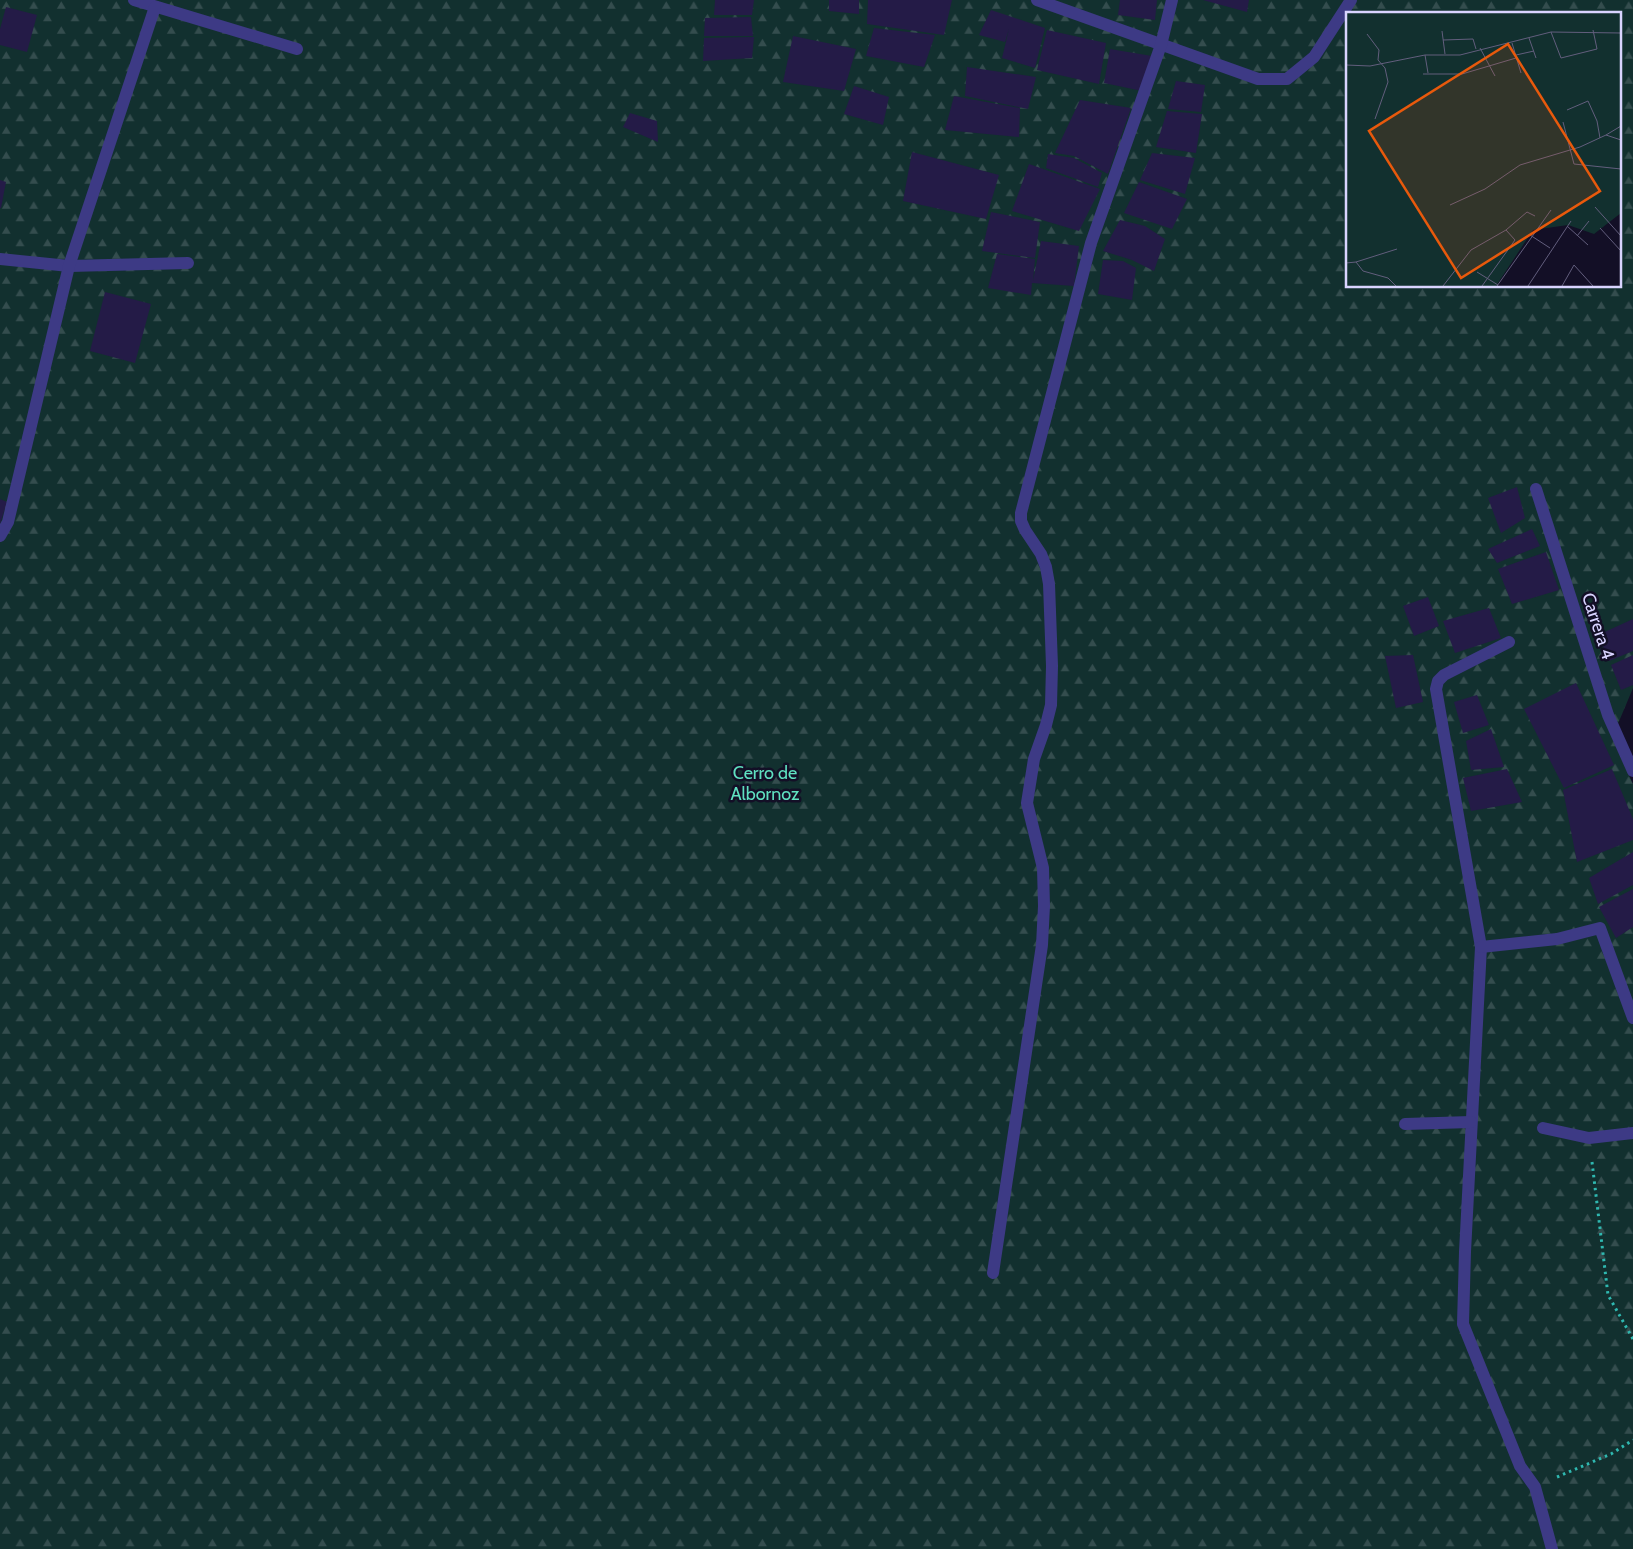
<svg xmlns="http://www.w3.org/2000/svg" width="1633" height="1549" font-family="Cabin,sans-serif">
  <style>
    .forest { fill: url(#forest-firs); fill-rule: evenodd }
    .building { fill: #241b47 }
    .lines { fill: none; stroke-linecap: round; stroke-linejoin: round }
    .path { stroke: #2fb8b0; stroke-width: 3; stroke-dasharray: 2.5 4; stroke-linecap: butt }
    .minor { stroke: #3d3a85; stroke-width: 12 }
    .labels { text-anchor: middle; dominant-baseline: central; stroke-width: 5; stroke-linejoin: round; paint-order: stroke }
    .street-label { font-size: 18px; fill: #d9d4ff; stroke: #130f26 }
    .park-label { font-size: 18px; fill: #5fe0c0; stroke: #130f26 }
    .inset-road { fill: none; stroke: #625e7d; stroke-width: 1 }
    .view { fill: #e8590c; fill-opacity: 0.15; stroke: #e8590c; stroke-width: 2.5 }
    .inset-edge { fill: none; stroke: #d9d4ff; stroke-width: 2.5 }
  </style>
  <defs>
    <pattern id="forest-firs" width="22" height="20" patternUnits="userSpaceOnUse" patternTransform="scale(1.25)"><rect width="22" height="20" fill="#12302f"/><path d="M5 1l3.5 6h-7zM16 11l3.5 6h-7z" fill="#344d4e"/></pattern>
  </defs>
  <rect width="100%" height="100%" fill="#130f26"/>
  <path class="forest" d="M0 0H1633V688L1612 738 1633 784V1549H0ZM1347 14H1619V286H1347Z"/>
  <g class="building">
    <path d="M715 0H754L752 15H714Z"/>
    <path d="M829 0H859V14L829 11Z"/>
    <path d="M868 0H952L944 35 867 24Z"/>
    <path d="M1120 0H1157L1155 20 1118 15Z"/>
    <path d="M1203 0H1249L1247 12Z"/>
    <path d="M6 7 37 15 27 52 0 45V29Z"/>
    <path d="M991 10 1045 28 1035 68 1002 58 1009 29 1005 42 979 35Z"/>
    <path d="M751 17 753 36H704L705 18Z"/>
    <path d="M874 28 935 35 924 67 866 56Z"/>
    <path d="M1047 30 1106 43 1099 84 1037 70Z"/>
    <path d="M793 36 856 49 844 91 783 82Z"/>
    <path d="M754 37 752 58 703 61 704 38Z"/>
    <path d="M1110 49 1152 56 1142 91 1104 83Z"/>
    <path d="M967 67 1036 77 1028 109 965 96Z"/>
    <path d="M1176 81 1205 85 1201 112 1168 109Z"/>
    <path d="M854 86 889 97 883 125 844 114Z"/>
    <path d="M954 96 1020 108 1019 137 945 130Z"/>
    <path d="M1080 100 1131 108 1108 174 1074 156 1055 153Z"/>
    <path d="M1167 111 1202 114 1196 153 1156 147Z"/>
    <path d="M630 113 657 121 658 142 623 127Z"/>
    <path d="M912 152 999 175 986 219 903 201Z"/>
    <path d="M1152 153 1195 158 1185 194 1140 180Z"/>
    <path d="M1048 154 1074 158 1102 173 1098 187 1046 168Z"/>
    <path d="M1029 164 1100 189 1079 231 1012 211Z"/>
    <path d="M0 180 6 182 1 208H0Z"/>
    <path d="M1139 182 1187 199 1172 229 1124 213Z"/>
    <path d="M991 212 1040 222 1035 258 982 251Z"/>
    <path d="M1120 220 1145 226 1165 239 1154 271 1132 260 1103 251Z"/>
    <path d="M1041 241 1079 246 1074 286 1032 283 1031 295 988 288 997 254 1035 259 1033 281Z"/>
    <path d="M1103 260 1123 261 1136 268 1132 300 1098 294Z"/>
    <path d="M105 292 151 304 135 363 90 351Z"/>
    <path d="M1517 487 1525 518 1501 533 1488 498Z"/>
    <path d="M0 499 7 502 0 524Z"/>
    <path d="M1532 529 1540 546 1497 563 1488 549Z"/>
    <path d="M1546 552 1559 590 1512 604 1498 569Z"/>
    <path d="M1428 597 1439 626 1414 636 1403 606Z"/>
    <path d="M1489 608 1501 638 1455 653 1443 621Z"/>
    <path d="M1633 619V651L1609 661 1598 635Z"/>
    <path d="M1413 655 1423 702 1396 708 1385 656Z"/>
    <path d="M1633 655V685L1621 690 1611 665Z"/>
    <path d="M1576 683 1614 765 1564 788 1524 709Z"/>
    <path d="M1477 695 1489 725 1463 733 1454 702Z"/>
    <path d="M1491 729 1504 767 1471 770 1466 741Z"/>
    <path d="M1507 769 1522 802 1471 811 1463 778Z"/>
    <path d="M1612 769 1633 819V840L1577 862 1563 790Z"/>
    <path d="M1633 852V885L1598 904 1589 878Z"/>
    <path d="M1633 889V927L1616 938 1599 907Z"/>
  </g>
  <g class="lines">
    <g class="path">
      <path d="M1592 1162 1608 1295 1633 1339"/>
      <path d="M1557 1477 1611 1454 1633 1440"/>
    </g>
    <g class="minor">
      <path d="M134 0 297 49"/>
      <path d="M1037 0 1258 79H1287L1314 57 1351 0"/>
      <path d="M0 259 69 266 188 263"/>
      <path d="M1536 489 1608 715 1633 771"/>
      <path d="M0 536 8 522 69 266 155 7"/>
      <path d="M1509 642 1444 675 1438 681 1436 689 1481 947 1465 1252 1463 1324 1520 1466 1535 1487 1552 1549"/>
      <path d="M1481 947 1557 939 1600 928 1633 1018"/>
      <path d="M1405 1124 1471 1122"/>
      <path d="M1543 1128 1589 1138 1633 1133"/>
      <path d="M993 1273 1042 945 1044 906 1043 868 1027 803 1034 759 1046 725 1051 705 1052 666 1049 584 1046 567 1041 554 1025 530 1021 521V513L1091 243 1161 45 1172 0"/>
    </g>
  </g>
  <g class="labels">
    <g class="street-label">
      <text transform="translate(1598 626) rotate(72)">Carrera 4</text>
    </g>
    <g class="park-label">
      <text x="765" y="773">Cerro de<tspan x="765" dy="21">Albornoz</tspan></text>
    </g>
  </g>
  <g transform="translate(1346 12)">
    <rect width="275" height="275" fill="#130f26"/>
    <path d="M0 1H275V201L248 222 222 213 187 218 150 274H0Z" fill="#12302f"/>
    <path class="inset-road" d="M96 19 99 42M205 20 215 46 251 37 247 18M21 22 33 38 32 48 39 56 42 70 29 107M183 26 190 46M97 28 127 27 130 37M166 31 175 61M134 36 149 64M79 43 82 61M170 43 188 39M0 53 24 54 79 43H114L205 20 275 21M77 62H116L170 46M221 98 242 89 251 109 254 126M217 110 228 152 275 157M260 123 275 114M104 193 139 177 174 153 234 135 260 123 275 128M249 195 275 224M221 214 242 233M254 216 275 239M184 223 204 236M231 224 243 209M10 250 51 237M0 251 10 250 17 259 42 266 50 274M131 260 152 273M97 274 125 238 160 218 181 200 189 204M136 274 169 228 160 218M151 274 205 198M182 274 225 209M216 274 228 253 247 274"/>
    <path class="view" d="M162 32 254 179 115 266 23 119Z"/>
    <rect width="275" height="275" class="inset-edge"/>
  </g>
</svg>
